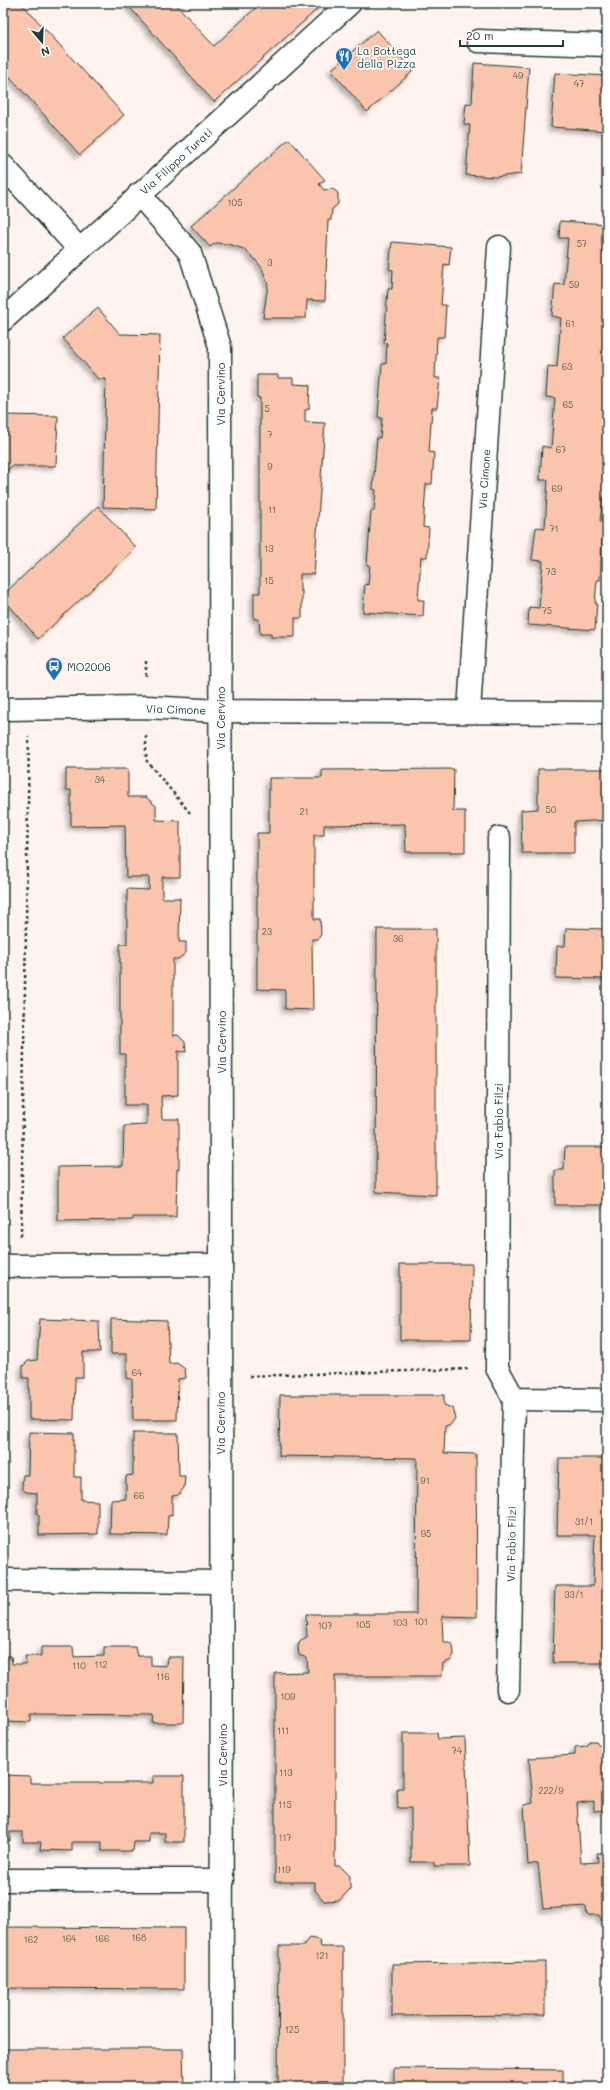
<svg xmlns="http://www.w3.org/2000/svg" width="610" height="2090" font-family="Mali,sans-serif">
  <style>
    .building { fill: #fbc5ad; stroke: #1f3d34; filter: url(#shadow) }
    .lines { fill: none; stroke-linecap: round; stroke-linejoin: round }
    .minor-casing { stroke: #1f3d34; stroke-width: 25 }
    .path { stroke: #1f3d34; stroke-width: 2.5; stroke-dasharray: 3 3; stroke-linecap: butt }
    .minor { stroke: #fff; stroke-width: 22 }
    .labels { text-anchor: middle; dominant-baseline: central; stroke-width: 3.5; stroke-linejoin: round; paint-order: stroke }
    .number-label { font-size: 9px; fill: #565f52 }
    .poi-label { font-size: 11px; fill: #1f3d34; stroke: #fff; text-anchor: start }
    .street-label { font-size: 11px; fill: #1f3d34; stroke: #fff }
  </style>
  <defs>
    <filter id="shadow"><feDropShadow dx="-3.5" dy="3.5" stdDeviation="2" flood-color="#0004"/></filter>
  </defs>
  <rect width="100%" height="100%" fill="#fef3ef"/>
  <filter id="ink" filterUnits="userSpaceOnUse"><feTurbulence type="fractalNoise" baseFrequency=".025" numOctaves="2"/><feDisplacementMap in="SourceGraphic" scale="8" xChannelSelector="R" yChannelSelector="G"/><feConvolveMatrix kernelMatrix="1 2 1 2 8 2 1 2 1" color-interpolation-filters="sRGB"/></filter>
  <g filter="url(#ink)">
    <g class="building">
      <path d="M3 3H21L124 115 80 155 3 69Z"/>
      <path d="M126 3H175L214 46 261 3H324L214 102Z"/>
      <path d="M377 30 413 71 367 112 331 70Z"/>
      <path d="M474 63 529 67 521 174 495 177 466 175 470 125 464 124 466 103 472 104Z"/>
      <path d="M555 73 607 76V131L551 127Z"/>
      <path d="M289 139 325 180 319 184 324 190 333 189 338 193V204L332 209 331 220H328L325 301 307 300 306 318H263L268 285 262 268 254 258 244 249 228 244 216 243 210 247 191 226Z"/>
      <path d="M560 221 607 224V479L606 496H603L600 521 603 522 600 580H597L595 603H597L595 630 528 625 529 607 539 608 543 561 532 560 536 527 545 528 548 480H540L542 446 551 448 555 398 546 397 548 366 557 367 561 318 552 316 555 284 564 285 568 238H559Z"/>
      <path d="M392 242 451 247 449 265 444 264 441 305H446L444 337H437L435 378H440L437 408H432L429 452 434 453 432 484H426L423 527 429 528 427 557H421L418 600H424L423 616 363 612 365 584 368 585 370 565H367L371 511H374L376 490 373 489 377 437 380 438 382 418 378 417 382 364H386L387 343H384L388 289H392L393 270 389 269Z"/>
      <path d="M98 308 120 334 160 335 156 509 103 507 106 379H98L63 338Z"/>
      <path d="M257 375H278V378H293V384L310 385 309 409 305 410V422L325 423 314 574H300V591L302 590V618H295V637H271V634H260L259 619H254V593H260V398L257 397Z"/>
      <path d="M3 415 58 416 56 466H12L3 474Z"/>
      <path d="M98 506 136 548 38 639 3 598V595Z"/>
      <path d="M66 769H128V797H146L156 806V820L180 821V877H162V898H180L179 942H186V953L178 959H173V1035H178L185 1042 186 1052 178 1051V1095L161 1096 162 1119H179V1169H177L176 1217H133V1220L58 1221V1167L123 1166 124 1126 147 1125V1105H125V1054H120V944H127V889L149 890V877H126L125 825 71 826V790H66Z"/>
      <path d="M454 769 453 811H465V852H406L405 824 324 825V835H314V919H320L321 934 318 939H312L313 1010 285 1009V990L257 989V833H269V778H322V770Z"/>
      <path d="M538 769H607V820L574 822V853H522L521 810 538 809Z"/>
      <path d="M566 928 607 929V979L556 978 557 946H565Z"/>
      <path d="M377 929H436V1195L376 1192Z"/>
      <path d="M565 1147H607V1205H555V1170H564Z"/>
      <path d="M400 1264H472L471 1340H400Z"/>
      <path d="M40 1319 99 1321 100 1352H83V1377H75L74 1420 29 1419V1378H23V1366L28 1361 37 1360Z"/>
      <path d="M111 1319 167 1321 169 1364 177 1363 185 1369 186 1378 178 1379 177 1420H133L132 1379 127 1378V1354H111Z"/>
      <path d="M280 1395H444V1405L452 1408 455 1418 451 1424 445 1426 444 1453 476 1454 477 1617 442 1616 443 1642H449L453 1645 454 1655 450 1661 443 1663 442 1676H335V1866H340L350 1876V1889L340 1900 324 1901 315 1890V1882H275V1673L308 1672 307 1658 299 1655 298 1646 301 1640 307 1637 306 1614H416L417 1458 279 1456Z"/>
      <path d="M29 1432 74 1433V1477H81V1500L98 1501V1534L39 1535V1515L37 1514V1493L26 1492 22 1488 23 1475H28Z"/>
      <path d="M133 1433H178L179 1476H185L184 1488 178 1495 172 1496V1515L168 1516 167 1535 110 1534 111 1500 126 1499V1476L133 1475Z"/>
      <path d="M559 1458H607V1663H553L555 1586H593L595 1535H557Z"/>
      <path d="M41 1647H73L74 1657 104 1656V1647H135L137 1656H151V1665L166 1666 167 1657H184L183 1723H153L154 1715 31 1714V1722L3 1721V1656H11L12 1664H26L25 1656H41Z"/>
      <path d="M403 1733H437L438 1739 465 1738 470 1866H434V1862H411V1808H398L397 1788H403Z"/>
      <path d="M590 1741H596L599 1745 607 1743V1810L594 1811V1801L577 1803 581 1863 598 1862 597 1853H607V1920L602 1921 599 1915H587L586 1906 543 1909 538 1863 528 1865 524 1805 533 1803 529 1758 575 1755V1747L587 1746Z"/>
      <path d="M3 1775 30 1776V1783H153V1776H184V1842H165V1833H149V1842H134L133 1851H102V1842H72V1851L40 1850 41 1842H23V1832H10V1841H3Z"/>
      <path d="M3 1927 184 1928V1989L3 1988Z"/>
      <path d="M309 1938 319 1940 321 1947H343V2087H278L279 1946H303Z"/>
      <path d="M545 1962V2015L392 2016V1964Z"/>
      <path d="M3 2049H183L184 2087H3Z"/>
      <path d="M394 2068 563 2070V2087H394Z"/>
    </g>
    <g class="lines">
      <defs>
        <g id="minor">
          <path d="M478 41 607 45"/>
          <path d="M3 166 80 250"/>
          <path d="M139 194 190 253 220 347 222 2087"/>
          <path d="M3 320 350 3"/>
          <path d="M3 709 146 707 220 711 607 713"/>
          <path d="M469 711 499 247"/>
          <path d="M499 838 497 1368 514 1399 607 1400"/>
          <path d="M3 1266 221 1265"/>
          <path d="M3 1580 220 1582"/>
          <path d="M508 1690 514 1399"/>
          <path d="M3 1880H223"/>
        </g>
      </defs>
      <use href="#minor" class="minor-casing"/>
      <g class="path">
        <path d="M146 661V677"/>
        <path d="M146 736V760L190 813"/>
        <path d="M21 1236 29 737"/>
        <path d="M249 1376 468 1369"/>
      </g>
      <use href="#minor" class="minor"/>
    </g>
  </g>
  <defs>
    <symbol id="restaurant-pin" viewBox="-11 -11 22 30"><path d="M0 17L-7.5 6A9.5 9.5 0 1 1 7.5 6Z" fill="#1f6fb2" stroke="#fff"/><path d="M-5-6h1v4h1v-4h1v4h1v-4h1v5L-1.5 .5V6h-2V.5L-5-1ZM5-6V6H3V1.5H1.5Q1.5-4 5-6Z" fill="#fff"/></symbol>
    <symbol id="bus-pin" viewBox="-11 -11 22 30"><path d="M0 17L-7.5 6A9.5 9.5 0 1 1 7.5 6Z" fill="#1f6fb2" stroke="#fff"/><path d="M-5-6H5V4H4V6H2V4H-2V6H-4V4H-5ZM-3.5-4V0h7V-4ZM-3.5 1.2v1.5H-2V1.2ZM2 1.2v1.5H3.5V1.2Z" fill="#fff"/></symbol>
  </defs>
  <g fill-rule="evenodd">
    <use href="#restaurant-pin" x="334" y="46" width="20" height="27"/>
    <use href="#bus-pin" x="44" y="656" width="20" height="27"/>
  </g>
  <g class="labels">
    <g class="number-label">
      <text x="518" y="75">49</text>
      <text x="579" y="83">47</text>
      <text x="235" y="202">105</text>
      <text x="582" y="243">57</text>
      <text x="270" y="262">3</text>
      <text x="574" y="284">59</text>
      <text x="570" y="323">61</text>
      <text x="567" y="366">63</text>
      <text x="568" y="404">65</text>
      <text x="267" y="408">5</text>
      <text x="270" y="434">7</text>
      <text x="561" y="449">67</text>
      <text x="270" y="466">9</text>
      <text x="557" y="488">69</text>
      <text x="272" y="509">11</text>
      <text x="554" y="528">71</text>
      <text x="269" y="548">13</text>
      <text x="551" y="571">73</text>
      <text x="269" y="580">15</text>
      <text x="547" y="610">75</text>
      <text x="100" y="779">34</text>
      <text x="551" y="809">50</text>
      <text x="304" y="811">21</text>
      <text x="267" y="931">23</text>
      <text x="398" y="938">36</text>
      <text x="137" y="1372">64</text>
      <text x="425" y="1480">91</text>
      <text x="139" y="1495">66</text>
      <text x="584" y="1521">31/1</text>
      <text x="426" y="1533">95</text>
      <text x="574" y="1594">33/1</text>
      <text x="421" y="1621">101</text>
      <text x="400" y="1622">103</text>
      <text x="363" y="1624">105</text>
      <text x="325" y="1625">107</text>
      <text x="101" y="1664">112</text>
      <text x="79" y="1665">110</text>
      <text x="163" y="1676">116</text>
      <text x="288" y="1696">109</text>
      <text x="283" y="1730">111</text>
      <text x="457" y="1750">74</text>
      <text x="286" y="1772">113</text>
      <text x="551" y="1790">222/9</text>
      <text x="285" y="1804">115</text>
      <text x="285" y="1837">117</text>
      <text x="284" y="1869">119</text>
      <text x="139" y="1937">168</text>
      <text x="69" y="1938">164</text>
      <text x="102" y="1938">166</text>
      <text x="31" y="1939">162</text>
      <text x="322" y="1955">121</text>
      <text x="292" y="2029">125</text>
    </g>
    <g class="poi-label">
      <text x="357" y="50">La Bottega<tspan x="357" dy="13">della Pizza</tspan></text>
      <text x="67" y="666">MO2006</text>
    </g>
    <g class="street-label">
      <text transform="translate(176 161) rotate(-42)">Via Filippo Turati</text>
      <text transform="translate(220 394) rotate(-90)">Via Cervino</text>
      <text transform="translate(484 479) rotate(-86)">Via Cimone</text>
      <text transform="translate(176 709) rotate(2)">Via Cimone</text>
      <text transform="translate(220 718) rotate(-90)">Via Cervino</text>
      <text transform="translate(221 1042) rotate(-90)">Via Cervino</text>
      <text transform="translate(498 1121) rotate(-90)">Via Fabio Filzi</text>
      <text transform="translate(220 1423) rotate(-90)">Via Cervino</text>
      <text transform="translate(511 1544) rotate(-89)">Via Fabio Filzi</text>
      <text transform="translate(222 1755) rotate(-90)">Via Cervino</text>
    </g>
  </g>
  <rect width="610" height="2090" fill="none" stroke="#fff" stroke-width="16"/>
  <rect x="8" y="8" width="594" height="2074" fill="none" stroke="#1f3d34" stroke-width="1.5" filter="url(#ink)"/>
  <g transform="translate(42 42) rotate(161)" stroke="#ffffff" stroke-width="3" paint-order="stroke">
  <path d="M0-3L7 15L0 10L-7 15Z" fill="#1f3d34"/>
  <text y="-6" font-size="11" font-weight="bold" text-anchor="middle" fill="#1f3d34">N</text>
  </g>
  <path d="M460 40v6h103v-6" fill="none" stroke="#1f3d34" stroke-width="2"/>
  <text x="466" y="40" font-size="12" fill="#1f3d34" stroke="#ffffff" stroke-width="3" paint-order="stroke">20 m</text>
</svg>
